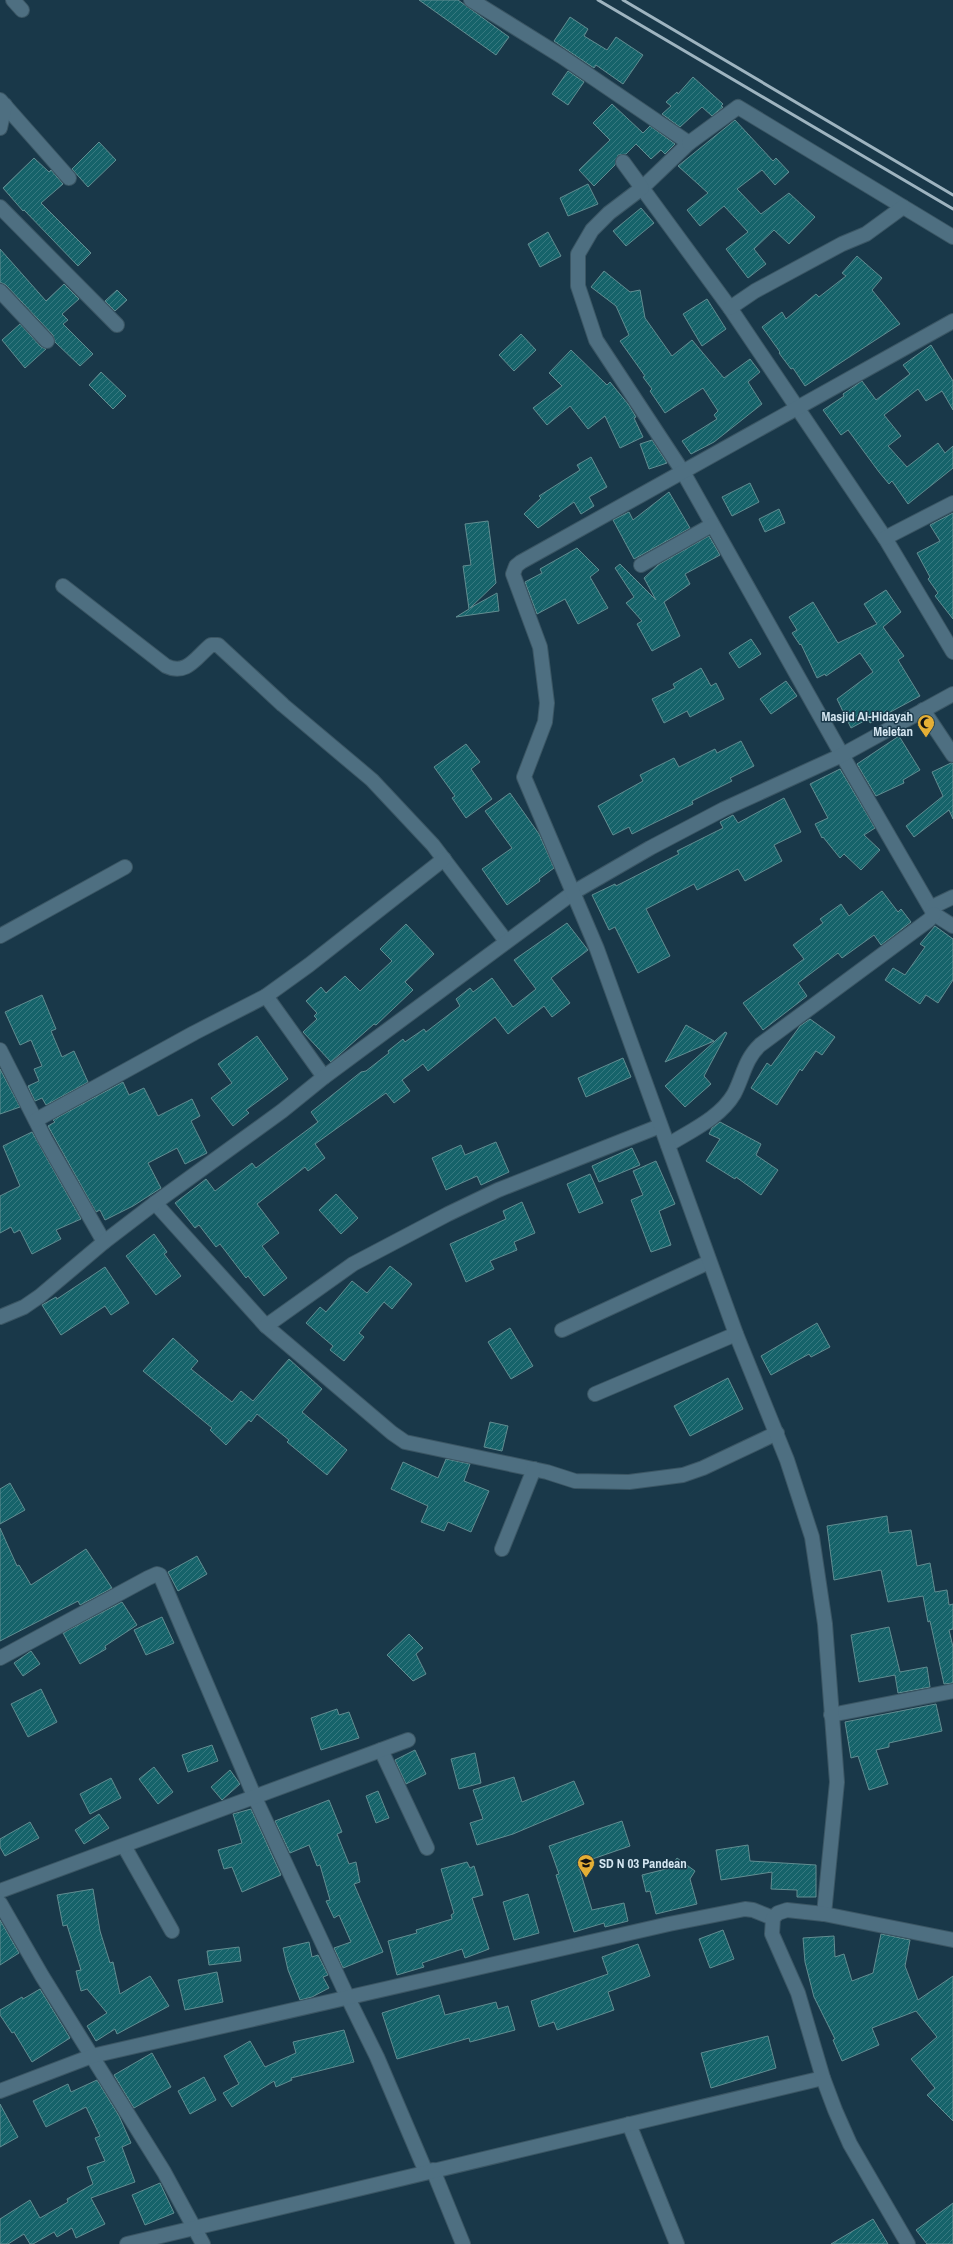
<svg xmlns="http://www.w3.org/2000/svg" width="953" height="2244" font-family="'Archivo Narrow',sans-serif">
  <style>
    .building { fill: url(#building-hatch); stroke: #628d91 }
    .lines { fill: none; stroke-linecap: round; stroke-linejoin: round }
    .street-casing { stroke: #3b5664; stroke-width: 16 }
    .street { stroke: #4e6f81; stroke-width: 14 }
    .rail { stroke: #9eb4c0; stroke-width: 3 }
    .labels { text-anchor: middle; dominant-baseline: central; stroke-width: 3; stroke-linejoin: round; paint-order: stroke }
    .poi-label { font-size: 13px; font-weight: bold; fill: #d3e5f0; stroke: #193849; text-anchor: end }
  </style>
  <defs>
    <pattern id="building-hatch" width="6" height="6" patternUnits="userSpaceOnUse"><rect width="6" height="6" fill="#16636a"/><path d="M-1 1l2-2M0 6l6-6M5 7l2-2" fill="none" stroke="#377980"/></pattern>
  </defs>
  <rect width="100%" height="100%" fill="#193849"/>
  <g class="building">
    <path d="M419 0H458L509 37 496 55Z"/>
    <path d="M570 17 588 29 584 36 607 50 616 37 643 55 623 84 596 65 594 68 554 41Z"/>
    <path d="M568 71 584 82 568 105 552 94Z"/>
    <path d="M693 77 723 104 721 106 723 107 712 116 702 107 680 127 662 114 671 106 666 102 677 92 678 94Z"/>
    <path d="M612 104 643 133 650 126 675 144 665 154 661 150 651 159 636 144 626 154 618 155 615 165 594 186 579 170 610 140 593 123Z"/>
    <path d="M735 120 773 161 776 158 789 172 775 185 762 170 737 189 761 214 789 193 815 217 789 244 774 230 754 249 766 264 748 278 726 249 748 232 724 206 700 226 687 210 708 193 678 166Z"/>
    <path d="M99 142 116 160 88 187 72 169Z"/>
    <path d="M34 158 49 172 51 170 63 184 41 203 91 253 78 266 24 210 23 211 3 188Z"/>
    <path d="M588 184 598 204 568 216 560 198Z"/>
    <path d="M641 208 654 223 626 246 613 231Z"/>
    <path d="M548 232 561 256 540 267 528 244Z"/>
    <path d="M0 249 46 301 64 284 79 299 62 314 68 320 63 324 93 354 80 366 55 342 53 335 6 285 0 282Z"/>
    <path d="M857 256 882 278 872 290 900 324 805 386 793 368 791 369 779 353 780 352 762 327 782 312 786 319 816 294 819 297 846 276 842 273Z"/>
    <path d="M604 271 630 292 640 290 645 318 672 356 692 340 724 378 750 359 760 372 748 382 762 404 714 442 691 454 682 441 717 419 714 415 718 411 703 388 665 413 650 391 652 389 643 377 645 376 620 341 629 335 616 306 591 287Z"/>
    <path d="M117 290 127 300 115 311 105 301Z"/>
    <path d="M707 299 726 329 702 346 683 314Z"/>
    <path d="M20 324 41 347 46 349 25 368 2 340Z"/>
    <path d="M521 334 536 350 514 371 499 355Z"/>
    <path d="M931 345 953 381V410L942 391 926 401 918 389 884 415 901 436 888 446 907 467 938 443 945 453 953 446V468L908 504 892 481 889 484 879 472 848 430 841 435 823 410 844 396 843 394 862 381 876 400 910 374 903 365Z"/>
    <path d="M571 350 607 385 610 382 628 404 636 417 634 418 643 437 620 448 605 416 588 429 570 406 547 425 533 408 562 386 549 373Z"/>
    <path d="M101 372 126 396 113 409 89 385Z"/>
    <path d="M652 440 667 463 649 469 640 444Z"/>
    <path d="M591 457 607 487 589 497 594 506 581 514 574 502 538 528 524 514 541 498 539 496 580 470 577 465Z"/>
    <path d="M750 483 759 502 732 516 722 497Z"/>
    <path d="M669 492 690 528 634 559 613 520 629 512 633 520Z"/>
    <path d="M779 509 785 523 765 532 759 519Z"/>
    <path d="M953 513V619L935 596 938 593 928 579 930 577 917 553 940 541 930 525Z"/>
    <path d="M488 521 496 583 470 608 497 593 499 611 456 617 469 609 463 566 471 565 465 524Z"/>
    <path d="M709 536 720 555 685 574 690 584 664 602 680 636 652 651 637 624 642 621 626 603 634 597 615 568 620 564 656 600 644 578 658 565Z"/>
    <path d="M577 548 599 570 590 577 608 608 578 624 565 599 537 614 525 582 542 573 540 569Z"/>
    <path d="M886 590 901 612 883 627 904 656 898 660 920 696 870 723 868 719 851 728 837 699 873 672 860 653 826 676 825 674 817 678 801 644 800 645 792 633 797 630 789 617 813 602 838 643 877 624 864 604Z"/>
    <path d="M751 639 761 654 739 668 729 653Z"/>
    <path d="M701 668 711 686 716 683 724 699 690 717 687 711 664 723 652 699 675 688 673 684Z"/>
    <path d="M786 681 797 696 771 714 760 699Z"/>
    <path d="M899 736 920 770 903 780 904 783 876 796 857 764Z"/>
    <path d="M741 741 754 766 730 778 732 781 692 801 693 804 650 825 632 834 629 827 613 835 598 806 643 781 640 775 674 758 679 767 715 749 717 753Z"/>
    <path d="M466 744 480 762 471 769 492 799 466 818 452 798 455 796 434 767Z"/>
    <path d="M951 763H953V819L949 810 914 837 906 826 943 796 932 772Z"/>
    <path d="M840 769 875 828 864 835 880 850 861 870 844 854 840 858 823 837 822 838 815 824 828 818 810 784Z"/>
    <path d="M510 793 539 834 554 868 539 879 540 881 507 905 482 869 512 848 485 811Z"/>
    <path d="M784 798 801 832 774 845 782 861 745 881 738 869 697 890 694 884 646 909 670 956 638 973 615 927 609 930 592 895 615 884 616 886 679 854 677 851 723 828 720 822 733 815 738 823Z"/>
    <path d="M882 891 898 912 901 909 911 922 881 945 874 935 842 958 838 953 798 983 807 996 763 1030 743 1003 804 959 793 945 823 923 820 919 841 904 849 916Z"/>
    <path d="M567 923 588 950 551 978 570 1003 552 1017 544 1006 508 1034 495 1017 428 1071 423 1064 402 1080 410 1091 394 1103 386 1093 315 1144 325 1158 308 1171 305 1167 257 1204 279 1233 262 1246 287 1278 264 1296 248 1276 246 1278 220 1244 216 1247 199 1225 195 1228 175 1203 206 1179 215 1191 252 1163 256 1168 318 1122 311 1112 361 1072 366 1071 389 1053 388 1051 403 1039 405 1042 424 1029 426 1032 460 1006 456 999 470 988 473 992 492 978 513 1007 536 989 514 960Z"/>
    <path d="M406 924 434 954 405 982 413 990 376 1025 374 1024 331 1062 303 1032 317 1019 314 1016 317 1013 306 1001 321 987 326 993 345 976 360 991 392 961 380 949Z"/>
    <path d="M935 926 953 939V980L938 1003 926 995 920 1004 885 980 893 968 905 975 925 947 920 944Z"/>
    <path d="M42 995 56 1029 51 1031 62 1057 74 1051 88 1082 46 1105 42 1098 35 1101 28 1086 39 1081 34 1069 42 1066 31 1040 20 1045 5 1012Z"/>
    <path d="M810 1019 835 1037 822 1055 816 1051 802 1071 800 1069 777 1105 751 1088 767 1063 771 1066 800 1026Z"/>
    <path d="M686 1025 714 1041 665 1062Z"/>
    <path d="M725 1032 727 1033 704 1076 711 1084 685 1107 665 1086Z"/>
    <path d="M257 1036 288 1079 246 1110 249 1113 233 1126 211 1098 232 1083 218 1064Z"/>
    <path d="M623 1058 631 1077 586 1097 578 1078Z"/>
    <path d="M0 1069 20 1107 0 1114Z"/>
    <path d="M123 1082 129 1095 144 1088 158 1116 192 1099 200 1116 191 1121 207 1153 185 1164 177 1148 148 1163 161 1188 133 1206 105 1220 100 1210 96 1212 48 1126 55 1122 53 1120Z"/>
    <path d="M720 1122 761 1144 756 1155 778 1170 761 1195 736 1177 735 1179 706 1161 720 1139 709 1134 712 1128Z"/>
    <path d="M32 1132 81 1219 56 1230 61 1239 32 1254 20 1230 14 1233 11 1227 0 1233V1196L20 1186 3 1146Z"/>
    <path d="M496 1142 509 1172 481 1185 477 1176 446 1190 432 1158 461 1145 465 1155Z"/>
    <path d="M632 1148 640 1165 599 1182 592 1166Z"/>
    <path d="M656 1161 675 1204 659 1211 671 1245 651 1252 631 1200 643 1195 633 1171Z"/>
    <path d="M590 1174 603 1203 579 1213 567 1184Z"/>
    <path d="M336 1194 358 1218 341 1234 319 1210Z"/>
    <path d="M522 1202 535 1233 514 1242 517 1250 490 1261 494 1269 466 1282 450 1244 506 1219 503 1211Z"/>
    <path d="M154 1234 167 1252 164 1254 181 1276 156 1295 126 1256Z"/>
    <path d="M390 1266 412 1284 392 1309 384 1302 359 1333 364 1337 344 1361 330 1350 333 1346 306 1323 320 1307 326 1312 352 1281 367 1293Z"/>
    <path d="M105 1267 129 1303 111 1315 105 1306 61 1335 42 1305 56 1297 57 1299Z"/>
    <path d="M817 1323 830 1347 811 1357 809 1354 771 1375 761 1356Z"/>
    <path d="M510 1328 533 1366 511 1379 488 1342Z"/>
    <path d="M173 1338 198 1361 191 1369 232 1402 241 1391 253 1401 289 1359 322 1389 302 1412 347 1450 327 1475 287 1442 289 1440 257 1414 251 1422 249 1420 226 1445 210 1430 212 1428 143 1371Z"/>
    <path d="M728 1378 743 1409 690 1436 674 1406Z"/>
    <path d="M490 1422 508 1426 502 1451 484 1447Z"/>
    <path d="M446 1459 470 1464 464 1481 489 1491 471 1532 448 1522 444 1531 421 1522 428 1506 391 1489 403 1462 438 1478Z"/>
    <path d="M10 1483 25 1510 0 1524V1489Z"/>
    <path d="M887 1516 889 1533 911 1530 917 1566 930 1563 935 1592 947 1590 949 1605 953 1604V1629L949 1630 953 1647V1683L944 1684 930 1621 928 1622 923 1596 888 1602 881 1570 834 1580 827 1526Z"/>
    <path d="M0 1528 17 1566 19 1565 31 1585 86 1549 112 1588 80 1605 78 1601 0 1641Z"/>
    <path d="M197 1556 207 1574 178 1591 168 1572Z"/>
    <path d="M122 1602 137 1625 105 1646 106 1649 80 1664 63 1633Z"/>
    <path d="M162 1617 174 1643 146 1655 134 1630Z"/>
    <path d="M889 1627 900 1672 927 1667 930 1687 898 1693 895 1675 859 1682 851 1635Z"/>
    <path d="M409 1634 423 1648 416 1654 426 1674 413 1681 387 1655Z"/>
    <path d="M31 1651 40 1664 23 1676 14 1663Z"/>
    <path d="M41 1689 57 1722 28 1737 11 1704Z"/>
    <path d="M936 1704 942 1731 889 1743V1747L876 1750 888 1784 869 1790 858 1756 851 1758 845 1722Z"/>
    <path d="M337 1709 339 1715 349 1712 359 1738 321 1750 311 1718Z"/>
    <path d="M212 1745 218 1761 188 1772 182 1755Z"/>
    <path d="M415 1750 426 1774 406 1784 395 1760Z"/>
    <path d="M475 1753 481 1783 459 1789 451 1759Z"/>
    <path d="M154 1767 173 1792 158 1804 139 1779Z"/>
    <path d="M230 1770 240 1784 222 1800 211 1787Z"/>
    <path d="M514 1777 522 1802 574 1781 584 1804 513 1834 477 1845 470 1823 483 1819 473 1790Z"/>
    <path d="M111 1778 121 1798 90 1814 80 1794Z"/>
    <path d="M378 1791 389 1818 376 1823 366 1796Z"/>
    <path d="M329 1800 342 1832 337 1834 349 1864 356 1862 360 1882 354 1884 383 1952 343 1968 334 1948 351 1942 339 1915 334 1918 326 1901 330 1900 320 1865 317 1866 309 1845 290 1853 275 1821Z"/>
    <path d="M251 1809 281 1875 242 1892 232 1867 224 1869 218 1850 242 1843 233 1814Z"/>
    <path d="M99 1814 109 1828 84 1844 75 1830Z"/>
    <path d="M622 1821 630 1846 578 1864 592 1910 624 1903 628 1921 605 1927 604 1923 574 1932 556 1875 559 1874 549 1846Z"/>
    <path d="M30 1822 39 1838 5 1856 0 1847V1839Z"/>
    <path d="M748 1845 750 1861 816 1865V1897H797V1890L771 1889 772 1872 721 1880 716 1850Z"/>
    <path d="M677 1858 695 1871 690 1879 697 1904 656 1914 650 1891 646 1892 642 1875 670 1868Z"/>
    <path d="M467 1862 470 1868 474 1866 483 1895 472 1898 489 1949 465 1958 462 1949 422 1963 424 1967 397 1975 388 1941 417 1933 416 1930 452 1919 451 1915 454 1913 441 1869Z"/>
    <path d="M93 1889 100 1931 110 1963 113 1962 120 1994 150 1976 169 2006 117 2034 115 2029 96 2041 87 2026 107 2013 87 1989 81 1991 76 1971 81 1970 67 1925 63 1926 57 1895Z"/>
    <path d="M528 1894 539 1933 514 1940 503 1902Z"/>
    <path d="M0 1920 19 1953 0 1965Z"/>
    <path d="M723 1930 734 1959 710 1968 699 1939Z"/>
    <path d="M881 1934 910 1940 905 1966 918 2000 953 1976V2121L927 2095 935 2088 911 2059 937 2037 916 2011 872 2028 879 2045 842 2061 833 2040 835 2039 814 1997 805 1962 803 1938 834 1936 835 1957 844 1954 852 1981 873 1973Z"/>
    <path d="M309 1942 312 1957 318 1955 328 1975 323 1977 329 1988 312 1997 300 2000 288 1970 283 1948Z"/>
    <path d="M638 1944 650 1976 608 1992 614 2010 557 2030 554 2022 539 2027 531 2001 608 1974 602 1957Z"/>
    <path d="M239 1947 241 1961 209 1965 207 1951Z"/>
    <path d="M217 1972 223 2002 185 2010 178 1980Z"/>
    <path d="M40 1989 70 2038 32 2062 14 2032 12 2033 0 2015V2010L22 1997 23 1999Z"/>
    <path d="M439 1995 445 2015 496 2002 498 2009 508 2006 515 2030 470 2042 469 2038 397 2059 382 2013Z"/>
    <path d="M344 2030 354 2062 291 2078 292 2080 276 2087 274 2081 232 2107 223 2093 239 2084 224 2056 250 2041 265 2067 296 2053 293 2042Z"/>
    <path d="M768 2036 776 2068 711 2088 701 2053Z"/>
    <path d="M152 2053 171 2087 134 2108 114 2075Z"/>
    <path d="M204 2077 216 2100 190 2114 178 2091Z"/>
    <path d="M97 2080 119 2116 131 2143 122 2147 135 2182 91 2198 105 2224 76 2238 72 2228 57 2237 54 2232 33 2244H30L24 2234 8 2244H0V2219L11 2212 30 2200 40 2218 68 2202 67 2199 93 2184 87 2167 105 2161 95 2138 100 2136 86 2107 46 2127 33 2101 68 2084 71 2092Z"/>
    <path d="M0 2104 18 2137 0 2147Z"/>
    <path d="M160 2183 174 2213 145 2225 132 2195Z"/>
    <path d="M953 2203V2244H927L916 2230Z"/>
    <path d="M873 2219 888 2244H831Z"/>
  </g>
  <g class="lines">
    <defs>
      <g id="street">
        <path d="M13 0 22 10"/>
        <path d="M471 0 561 56 689 143 642 188 730 308 885 538 953 652"/>
        <path d="M0 100 69 178"/>
        <path d="M0 128 5 105"/>
        <path d="M689 143 738 107 953 237"/>
        <path d="M623 162 642 188 609 213 592 230 578 254V286L596 340 683 472 842 755 934 914 953 926"/>
        <path d="M0 207 117 325"/>
        <path d="M0 291 47 341"/>
        <path d="M730 308 755 291 842 244 866 234 903 207"/>
        <path d="M885 538 953 503"/>
        <path d="M641 565 712 525"/>
        <path d="M63 586 166 666C187 676 196 657 211 645H218L283 705 372 780 433 845 506 941"/>
        <path d="M923 710 953 755"/>
        <path d="M932 907 953 897"/>
        <path d="M0 936 125 867"/>
        <path d="M266 996 324 1077"/>
        <path d="M0 1050 45 1139 104 1242"/>
        <path d="M36 1120 194 1033 266 996 309 965 444 859"/>
        <path d="M668 1145C690 1131 720 1118 734 1094 743 1077 745 1059 760 1045L929 920 934 914"/>
        <path d="M155 1203 266 1326 392 1433 405 1442 547 1472 575 1481 629 1482 683 1475 703 1468 777 1433"/>
        <path d="M0 1317 24 1307 40 1296 104 1242 155 1203 282 1111 324 1077 574 892 650 848 724 809 842 755 953 694"/>
        <path d="M266 1326 353 1264 448 1214 498 1190 660 1126"/>
        <path d="M562 1330 709 1262"/>
        <path d="M595 1394 736 1334"/>
        <path d="M502 1549 534 1469"/>
        <path d="M0 1658 148 1578 157 1574 160 1575 255 1798 347 1996 377 2057 426 2172"/>
        <path d="M831 1715 953 1691"/>
        <path d="M381 1750 427 1848"/>
        <path d="M124 1846 172 1931"/>
        <path d="M0 1891 408 1740"/>
        <path d="M0 1903 42 1976 164 2172 203 2244"/>
        <path d="M824 1914 837 1782 825 1624 812 1537 787 1460 736 1334 597 949 524 777 545 722 547 703 540 647 513 574 516 566 521 562 953 321"/>
        <path d="M0 2091 92 2056 669 1924 745 1909 753 1910 773 1918"/>
        <path d="M629 2124 677 2244"/>
        <path d="M433 2170 463 2244"/>
        <path d="M127 2244 823 2078"/>
        <path d="M908 2244 850 2144 835 2110 823 2078 798 1993 772 1934 773 1918 778 1913 787 1910 824 1914 953 1940"/>
      </g>
    </defs>
    <use href="#street" class="street-casing"/>
    <use href="#street" class="street"/>
    <g class="rail">
      <path d="M598 0 953 209"/>
      <path d="M623 0 953 195"/>
    </g>
  </g>
  <defs>
    <symbol id="mosque-pin" viewBox="-11 -11 22 30"><path d="M0 17L-7.5 6A9.5 9.5 0 1 1 7.5 6Z" fill="#e4ae35" stroke="#193849"/><path d="M3.5-4.9A6 6 0 1 0 3.5 4.9A5 5 0 1 1 3.5-4.9Z" fill="#111"/></symbol>
    <symbol id="school-pin" viewBox="-11 -11 22 30"><path d="M0 17L-7.5 6A9.5 9.5 0 1 1 7.5 6Z" fill="#e4ae35" stroke="#193849"/><path d="M0-5L7-2L0 1L-7-2ZM-4 1L0 2.5L4 1V4Q0 6-4 4Z" fill="#111"/></symbol>
  </defs>
  <g fill-rule="evenodd">
    <use href="#mosque-pin" x="916" y="713" width="20" height="27"/>
    <use href="#school-pin" x="576" y="1853" width="20" height="27"/>
  </g>
  <g class="labels">
    <g class="poi-label">
      <text x="913" y="716">Masjid Al-Hidayah<tspan x="913" dy="15">Meletan</tspan></text>
      <text x="599" y="1863" text-anchor="start">SD N 03 Pandean</text>
    </g>
  </g>
</svg>
